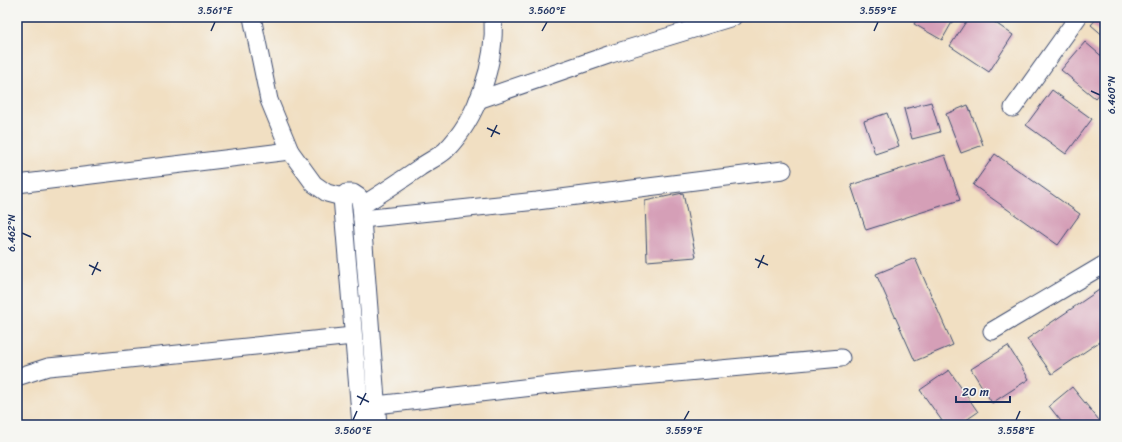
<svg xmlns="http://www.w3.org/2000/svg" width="1122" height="442" font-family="Sriracha,sans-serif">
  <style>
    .building { fill: #d59fb7 }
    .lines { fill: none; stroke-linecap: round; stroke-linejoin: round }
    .street-casing { stroke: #3b496d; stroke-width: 19 }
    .street { stroke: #fff; stroke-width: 17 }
    .ticks { fill: none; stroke: #1b2f5e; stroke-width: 1.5 }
    .neatline { fill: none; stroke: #1b2f5e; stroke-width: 1.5 }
    .ticks-label { font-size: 10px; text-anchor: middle; fill: #1b2f5e }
  </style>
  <rect width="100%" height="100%" fill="#f6f6f2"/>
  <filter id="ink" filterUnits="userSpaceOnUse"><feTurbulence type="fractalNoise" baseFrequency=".025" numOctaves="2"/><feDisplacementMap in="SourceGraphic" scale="8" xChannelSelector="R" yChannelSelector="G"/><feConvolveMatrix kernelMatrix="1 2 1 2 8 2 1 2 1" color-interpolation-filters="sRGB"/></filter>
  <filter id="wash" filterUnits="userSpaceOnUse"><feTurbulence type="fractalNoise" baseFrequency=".012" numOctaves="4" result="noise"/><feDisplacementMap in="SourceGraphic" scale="16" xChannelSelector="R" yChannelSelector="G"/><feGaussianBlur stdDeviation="0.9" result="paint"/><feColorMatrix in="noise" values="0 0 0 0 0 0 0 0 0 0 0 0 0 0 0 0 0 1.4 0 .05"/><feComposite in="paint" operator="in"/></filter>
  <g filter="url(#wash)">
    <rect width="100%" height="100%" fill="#f1dfc2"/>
    <g id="blocks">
      <g class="building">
        <path d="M918 17H955L942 40 914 24Z"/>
        <path d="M969 17H987L1013 35 989 72 950 46Z"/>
        <path d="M1098 17H1105V37L1091 25Z"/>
        <path d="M1085 42 1105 59V87L1095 98 1061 70Z"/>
        <path d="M1052 90 1092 119 1066 154 1026 125Z"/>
        <path d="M931 102 940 132 912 139 904 109Z"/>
        <path d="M968 105 983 145 961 153 946 114Z"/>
        <path d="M887 113 899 146 875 154 864 121Z"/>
        <path d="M995 154 1080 214 1058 245 973 185Z"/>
        <path d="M945 155 960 200 866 230 851 185Z"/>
        <path d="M683 193 696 257 647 261 645 201Z"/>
        <path d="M915 258 953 345 915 361 876 274Z"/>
        <path d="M1105 286V338L1052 374 1027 339Z"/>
        <path d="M1008 346 1029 379 992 403 971 369Z"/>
        <path d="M949 370 978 412 959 425H945L920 390Z"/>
        <path d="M1072 387 1103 425H1064L1049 406Z"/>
      </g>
    </g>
  </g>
  <g filter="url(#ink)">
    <use href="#blocks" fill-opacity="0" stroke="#3b496d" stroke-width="1"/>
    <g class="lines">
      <defs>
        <g id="street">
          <path d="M252 17 269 100 290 151 314 184 327 193 342 197"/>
          <path d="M478 100 611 54 733 17"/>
          <path d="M1013 108 1078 17"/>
          <path d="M17 184 290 151"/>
          <path d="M361 206C381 194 400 181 419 168 427 162 438 157 445 151 478 118 496 63 493 17"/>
          <path d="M362 219 537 201 783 170"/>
          <path d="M992 331 1105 264"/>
          <path d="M17 377 48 367 80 364 353 336"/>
          <path d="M376 405 567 383 841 358"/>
          <path d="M361 425 342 197 346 193H353L359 197 361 206 378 425"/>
        </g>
      </defs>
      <use href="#street" class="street-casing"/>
      <use href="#street" class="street"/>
    </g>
  </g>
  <path class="ticks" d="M211 31 215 22M542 31 547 22M874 31 878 22M1091 91 1100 95M487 128 500 134M491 137 497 125M22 233 31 237M755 259 768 265M89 265 101 271M758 268 764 255M92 275 98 262M357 396 369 402M360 405 366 393M353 420 357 411M684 420 689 411M1016 420 1020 411"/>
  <rect width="1122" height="442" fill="none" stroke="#f6f6f2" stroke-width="44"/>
  <path d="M956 396v6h54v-6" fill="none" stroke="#1b2f5e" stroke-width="2"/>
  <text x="962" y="396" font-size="12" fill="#1b2f5e" stroke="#f6f6f2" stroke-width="3" paint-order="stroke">20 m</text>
  <rect x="22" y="22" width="1078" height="398" class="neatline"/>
  <g class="ticks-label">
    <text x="215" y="14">3.561°E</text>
    <text x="547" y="14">3.560°E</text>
    <text x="878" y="14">3.559°E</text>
    <text transform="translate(1111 95) rotate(-90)" y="4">6.460°N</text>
    <text transform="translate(11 233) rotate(-90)" y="4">6.462°N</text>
    <text x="353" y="434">3.560°E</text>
    <text x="684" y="434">3.559°E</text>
    <text x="1016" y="434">3.558°E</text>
  </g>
</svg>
